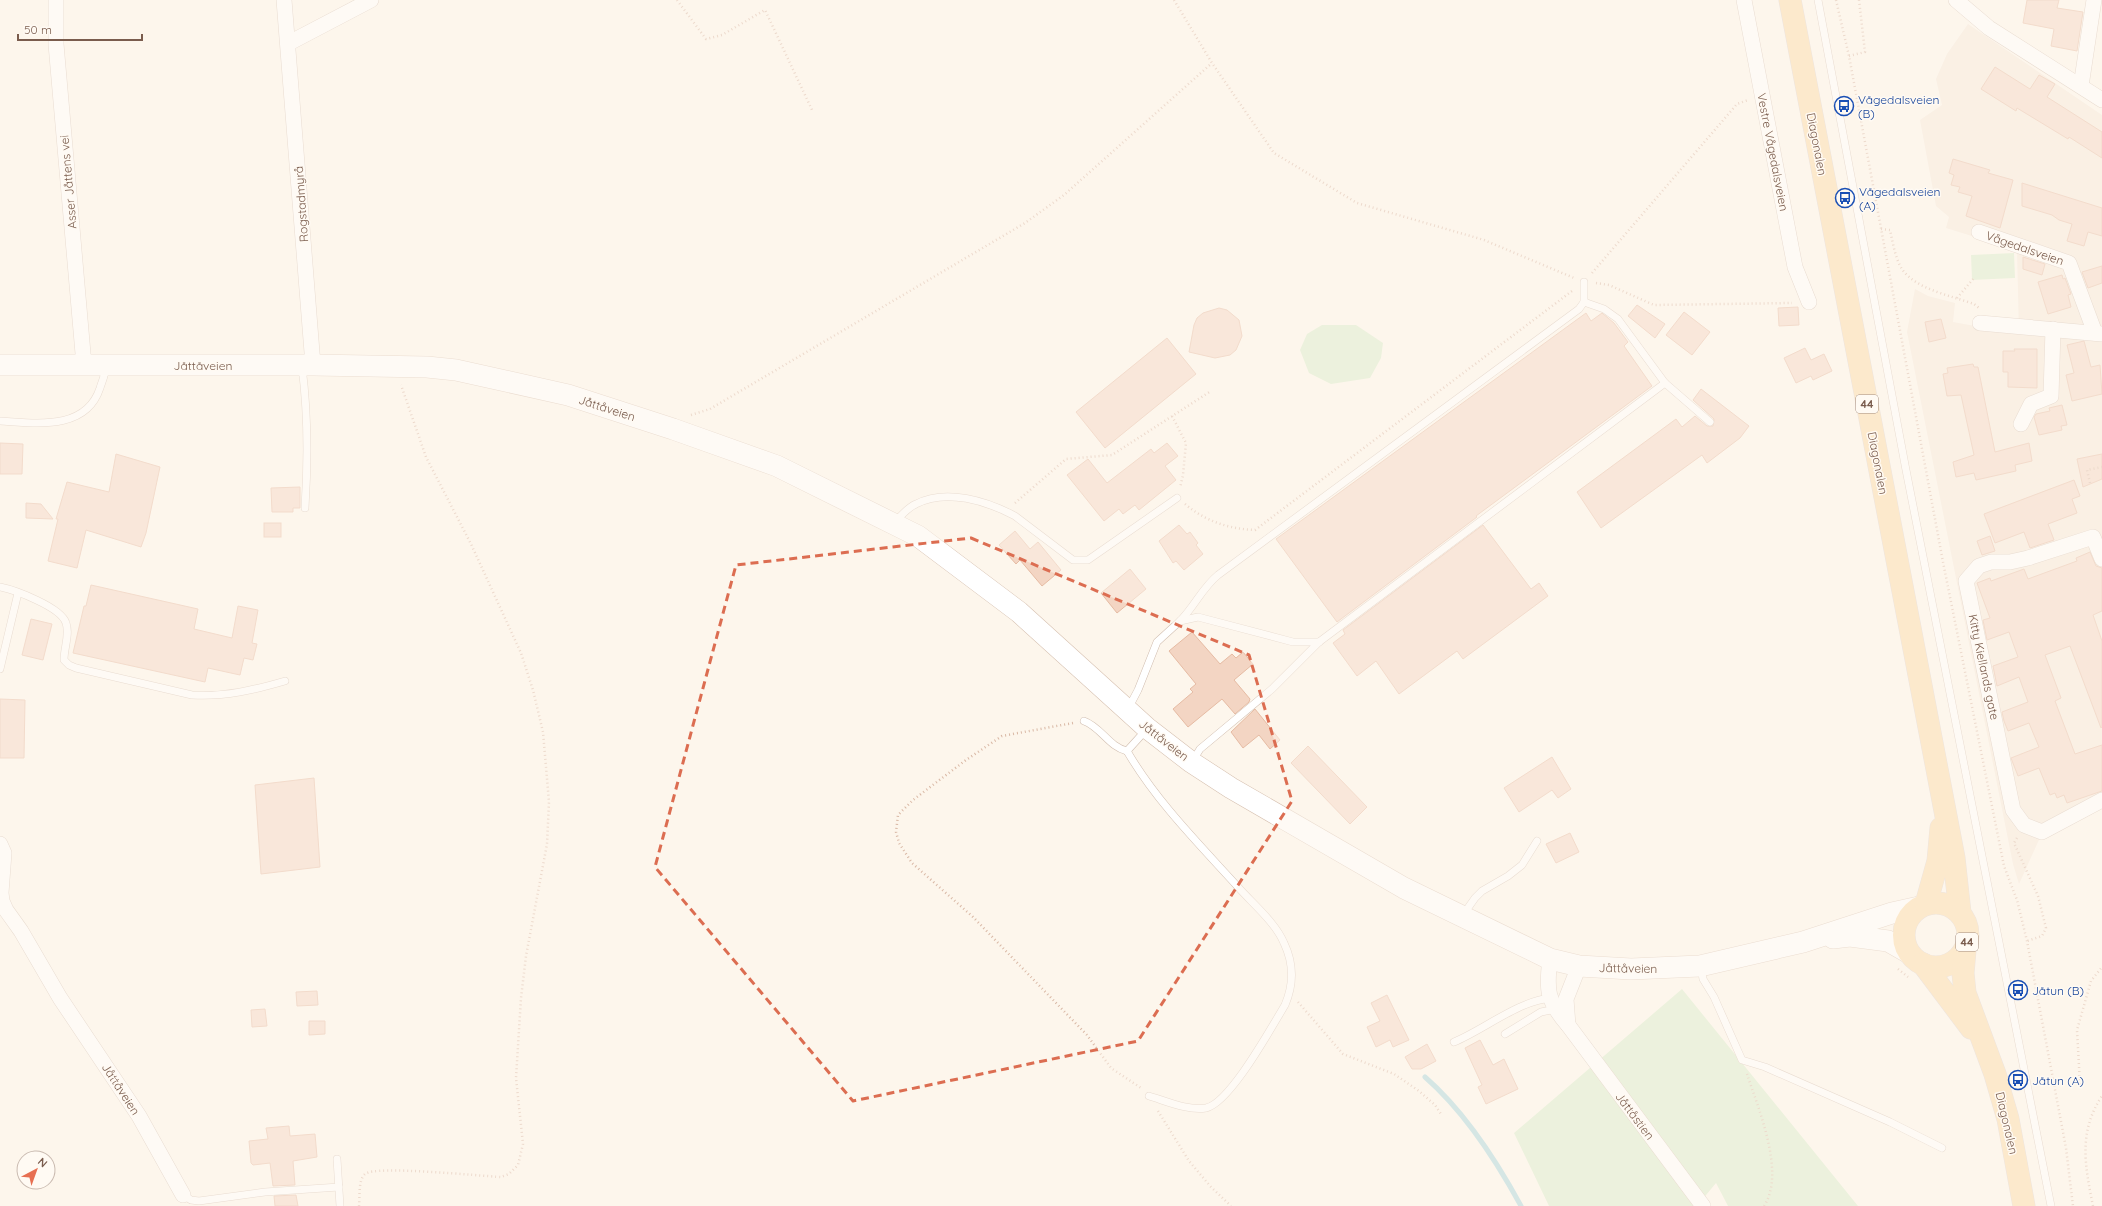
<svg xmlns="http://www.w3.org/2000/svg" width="2102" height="1206" font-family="Quicksand,sans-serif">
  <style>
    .residential { fill: #f5e8da }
    .green { fill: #d8ecc9 }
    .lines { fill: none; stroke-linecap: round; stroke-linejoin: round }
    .stream { stroke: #a5d3da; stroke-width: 5 }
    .building { fill: #f3d5c3; stroke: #e6bba3 }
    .service-casing { stroke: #d1beb0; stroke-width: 8 }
    .minor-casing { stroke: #d1beb0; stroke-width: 16 }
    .secondary-casing { stroke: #d6c0b0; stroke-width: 22 }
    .primary-casing { stroke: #dad1cd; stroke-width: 23 }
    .path { stroke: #d9b8a5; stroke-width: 2.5; stroke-dasharray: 1 3; stroke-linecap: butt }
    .service { stroke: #fff; stroke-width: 7 }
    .minor { stroke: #fff; stroke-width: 15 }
    .secondary { stroke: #fff; stroke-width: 21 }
    .primary { stroke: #fbd9a5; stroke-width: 22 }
    .marked { fill: none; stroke: #dc6d51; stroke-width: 3; stroke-dasharray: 8 5; stroke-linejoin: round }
    .labels { text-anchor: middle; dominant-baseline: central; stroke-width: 3; stroke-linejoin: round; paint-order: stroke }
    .shield { fill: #fffaf3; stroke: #a28b7f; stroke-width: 1 }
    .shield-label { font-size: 11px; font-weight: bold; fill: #7a5c4d }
    .transit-label { font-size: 12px; fill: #164399; stroke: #fffaf3; text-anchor: start }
    .street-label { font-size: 12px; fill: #7a5c4d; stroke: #fffaf3 }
  </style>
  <rect width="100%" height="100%" fill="#fdf6ec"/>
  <path class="residential" d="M1968 24 2102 115V795L2047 822 2019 884 2013 864 1907 332 1915 289 1928 296 1955 303 1953 322 2019 334 2017 250 1946 228 1949 217 1936 206 1920 120 1942 105 1936 79 1947 54Z"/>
  <g class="green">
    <path d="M2014 253 2015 278 1972 280 1971 255Z"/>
    <path d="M1322 325H1356L1383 343 1381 358 1370 378 1331 384 1309 373 1300 350 1307 334Z"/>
    <path d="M1682 989 1858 1206H1728L1716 1183 1697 1206H1549L1514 1133Z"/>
  </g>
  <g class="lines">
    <path class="stream" d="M1425 1077C1464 1111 1496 1160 1521 1206"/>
  </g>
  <g class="building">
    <path d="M2027 0H2059L2057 8 2083 12 2077 51 2051 46 2054 29 2023 23Z"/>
    <path d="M1995 67 2030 89 2039 75 2055 84 2047 97 2102 132V158L2069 137 2068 139 2017 108 2016 111 1981 89Z"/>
    <path d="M1953 159 1990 170 1988 173 2013 180 2000 228 1966 216 1972 196 1958 192 1960 187 1951 185 1954 175 1949 173Z"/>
    <path d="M2022 183 2102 208V236L2088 232 2084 246 2067 241 2072 224 2059 220 2052 215 2022 206Z"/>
    <path d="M2023 257 2045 264 2042 275 2023 269Z"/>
    <path d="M2102 266V283L2088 288 2082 272Z"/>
    <path d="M2062 275 2063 279 2065 278 2071 294 2068 295 2071 307 2048 314 2038 282Z"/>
    <path d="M1637 305 1665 324 1655 338 1628 316Z"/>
    <path d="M1798 307 1799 325 1779 326 1778 308Z"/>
    <path d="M1219 308 1227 310 1239 320 1242 336 1236 350 1230 355 1215 358 1189 352 1194 325 1197 318 1203 313Z"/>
    <path d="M1684 312 1710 332 1692 355 1666 335Z"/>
    <path d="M1586 313 1591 321 1602 313 1614 323 1628 342 1624 346 1652 386 1476 516 1477 517 1337 622 1276 539Z"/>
    <path d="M1941 319 1946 338 1929 342 1925 322Z"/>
    <path d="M1167 338 1196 374 1105 448 1076 412Z"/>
    <path d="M2084 341 2091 367 2100 365 2102 394 2072 401 2066 375 2074 373 2067 345Z"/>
    <path d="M1805 348 1811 360 1824 354 1832 371 1813 380 1811 376 1796 383 1784 358Z"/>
    <path d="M2014 349H2037V388L2008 387V372H2003V351H2015Z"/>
    <path d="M1973 364 1974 367H1978L1995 452 2029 443 2032 461 2015 465 2016 471 1976 480 1974 473 1956 477 1953 462 1974 455 1961 395 1947 396 1943 374 1948 373 1947 368Z"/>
    <path d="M1701 389 1749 426 1740 438 1707 463 1702 455 1601 528 1577 492 1676 419 1682 427 1695 416 1707 426H1713L1714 419 1693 400Z"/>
    <path d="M2062 405 2067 425 2061 426 2062 430 2039 435 2034 417 2036 414 2050 411 2049 408Z"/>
    <path d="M0 443 23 444 22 474H0Z"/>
    <path d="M1167 443 1178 456 1165 466 1176 480 1139 510 1135 505 1123 514 1119 509 1104 521 1067 475 1088 459 1107 483 1151 449 1154 453Z"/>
    <path d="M116 454 160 467 146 533 141 547 86 530 77 568 48 561 58 519H56L67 482 109 492Z"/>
    <path d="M2102 454V479L2083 487 2077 459Z"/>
    <path d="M2074 480 2080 496 2072 499 2077 513 2048 524 2054 540 2030 548 2024 532 1995 543 1984 514Z"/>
    <path d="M300 487V508H293V512H272L271 488Z"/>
    <path d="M26 503 41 504 53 519 26 518Z"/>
    <rect x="264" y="523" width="17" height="14"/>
    <path d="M1179 525 1187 534 1190 532 1198 543 1196 545 1203 554 1184 570 1176 561 1173 563 1159 541Z"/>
    <path d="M1483 525 1531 589 1539 583 1548 596 1463 659 1457 651 1399 694 1376 661 1357 676 1333 643 1345 634 1343 630Z"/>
    <path d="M1015 531 1030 549 1038 542 1061 570 1042 586 1020 560 1016 564 999 545Z"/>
    <path d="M1990 536 1995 551 1982 555 1977 541Z"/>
    <path d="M2090 552 2096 566 2102 568V611L2093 615 2102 641V727L2101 728 2070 646 2045 655 2061 698 2055 701 2075 754 2102 745V791L2067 803 2064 795 2057 798 2055 793 2050 795 2039 768 2018 776 2011 758 2039 747 2029 723 2008 731 2004 721 2002 712 2028 702 2019 677 1997 686 1993 666 2018 657 2009 632 1987 640 1983 620 1990 618 1977 583 1990 578 1991 581 2024 569 2028 579 2077 561 2076 558Z"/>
    <path d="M1130 569 1146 589 1117 613 1101 593Z"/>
    <path d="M91 585 198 609 194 629 232 638 238 606 258 610 252 643 257 644 253 660 244 658 240 675 208 668 205 682 73 653 84 606H86Z"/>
    <path d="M31 619 52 624 43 660 22 655Z"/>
    <path d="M1192 632 1220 664 1232 654 1236 658 1243 652 1253 664 1234 680 1250 699 1249 702 1235 714 1222 699 1188 727 1173 709 1193 692 1190 689 1196 684 1169 651Z"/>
    <path d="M0 699 25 700 24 758H0Z"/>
    <path d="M1255 709 1280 740 1270 749 1259 735 1243 748 1231 732Z"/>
    <path d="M1308 746 1367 807 1350 824 1291 763Z"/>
    <path d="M1552 757 1571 789 1558 798 1552 790 1519 812 1504 788Z"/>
    <path d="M314 778 320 867 261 874 255 785Z"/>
    <path d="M1570 833 1579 852 1556 863 1546 844Z"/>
    <path d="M317 991 318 1005 297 1006 296 992Z"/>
    <path d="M1387 995 1409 1040 1393 1047 1390 1040 1376 1047 1367 1027 1380 1021 1371 1003Z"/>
    <path d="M265 1009 267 1026 252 1027 251 1010Z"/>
    <path d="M309 1021H325V1034L309 1035Z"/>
    <path d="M1480 1040 1493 1065 1504 1059 1518 1089 1486 1104 1478 1087 1482 1085 1465 1048Z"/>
    <path d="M1427 1044 1436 1061 1421 1069H1412L1405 1057Z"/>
    <path d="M289 1126 290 1136 315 1134 317 1157 293 1161 295 1185 273 1186 270 1163 253 1165 251 1163 249 1141 268 1139 266 1128Z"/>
    <path d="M296 1195 298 1206H275L274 1196Z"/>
  </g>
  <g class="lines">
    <defs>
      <g id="service">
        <path d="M1818 0 1906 470 2051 1206"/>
        <path d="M1584 302 1604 309 1618 319 1665 383 1710 422"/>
        <path d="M302 367C308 413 308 461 305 508"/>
        <path d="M0 421C36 423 86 431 100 388 102 381 106 374 105 367"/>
        <path d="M895 522C902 515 907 508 916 504 946 488 987 501 1015 516L1073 560H1088L1177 498"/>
        <path d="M0 587C15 590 61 607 66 623 70 634 64 648 64 660L69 665 76 668 192 695C225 697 254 690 285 681"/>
        <path d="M1180 621C1195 606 1202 588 1218 575L1579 309 1584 302V282"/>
        <path d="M0 669 18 593"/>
        <path d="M1129 707 1138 690 1157 642 1180 621 1198 617 1293 642H1319"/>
        <path d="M1084 721C1101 727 1109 747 1127 751L1146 730"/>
        <path d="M1127 751C1156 801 1199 844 1238 887 1253 904 1275 922 1284 943 1294 964 1294 984 1285 1005 1271 1028 1230 1103 1206 1108 1188 1111 1166 1101 1149 1096"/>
        <path d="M1192 762 1200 749 1272 689 1319 642 1665 383"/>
        <path d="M1463 915 1475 898 1482 891 1508 876 1522 865 1537 841"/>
        <path d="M1701 968 1703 979 1714 997 1742 1060 1765 1067 1890 1122 1942 1148"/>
        <path d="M1505 1034 1541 1012 1556 1009"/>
        <path d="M1454 1042C1485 1029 1518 1001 1551 998"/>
        <path d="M337 1159 340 1206"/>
        <path d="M183 1195 191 1200 199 1201 265 1192 339 1187"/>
      </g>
      <g id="minor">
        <path d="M56 0V44L84 365"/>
        <path d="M284 0 313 365"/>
        <path d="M1744 0 1795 267 1809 302"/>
        <path d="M1956 0 1989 28 2102 100"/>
        <path d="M289 43 371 0"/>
        <path d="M2081 86 2094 0"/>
        <path d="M1979 232 2069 263 2095 333"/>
        <path d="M1980 323 2102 334"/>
        <path d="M2021 424 2031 404 2051 396 2053 329"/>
        <path d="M2102 559 2093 537 2028 558 2010 562H1991L1979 566 1966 581 2013 810 2024 825 2042 832 2102 800"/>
        <path d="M0 844 4 853 1 893 2 901 6 910 21 931 60 998 139 1116 183 1195"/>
        <path d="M1550 959C1546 990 1547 1001 1568 1025L1703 1206"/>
        <path d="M1568 1025 1566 999 1579 966"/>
      </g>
      <g id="secondary">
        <path d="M0 365H313L427 367 456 370 568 395 673 429 777 466 918 536 1019 612 1147 728 1191 762 1231 788 1404 888 1550 959 1579 966 1631 969 1700 966 1803 942 1892 913 1919 907"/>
        <path d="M1833 938 1850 936 1888 941 1909 953"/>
      </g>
      <g id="primary">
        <path d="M1790 0 1954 858 1960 913"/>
        <circle cx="1936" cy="935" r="32"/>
        <path d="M1926 904 1938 861 1941 828"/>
        <path d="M1965 950 1963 973 1965 993 1995 1074 2008 1119 2024 1206"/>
        <path d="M1923 964 1971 1028"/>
      </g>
    </defs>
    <use href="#service" class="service-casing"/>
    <use href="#minor" class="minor-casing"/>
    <use href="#secondary" class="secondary-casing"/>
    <use href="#primary" class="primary-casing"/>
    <g class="path">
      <path d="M677 0 706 39 722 35 765 10 813 112"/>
      <path d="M1174 0 1212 63 1274 153 1357 203 1484 240 1574 278"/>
      <path d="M1836 0 1849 56 1943 562 2004 866 2017 900 2027 941 2066 1148 2073 1206"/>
      <path d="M1849 56 1865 52 1859 0"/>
      <path d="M1881 229 1890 230C1893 243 1895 258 1902 269 1915 289 1952 296 1974 304L1979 308"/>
      <path d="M1592 273 1737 104 1748 100"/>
      <path d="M1596 283 1609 285 1654 305 1792 303"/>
      <path d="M1957 298 1974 278"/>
      <path d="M691 415 710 409 1025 223 1064 195 1212 63"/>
      <path d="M1172 416 1186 443 1183 475 1180 488"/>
      <path d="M2090 483 2087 470 2102 467"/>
      <path d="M1015 503 1066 459 1112 455 1211 391"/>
      <path d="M1185 504C1205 521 1229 529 1255 530L1572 291"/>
      <path d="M1073 723 1002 736 966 760 913 800 898 815 896 832 899 843 912 863 973 917 1087 1035 1111 1068 1141 1088"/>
      <path d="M2017 838 2014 843 2038 896 2046 928 2042 936 2027 941"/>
      <path d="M1898 969 1908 977"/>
      <path d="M1298 1002 1343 1054 1394 1074 1419 1091 1435 1105 1441 1114"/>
      <path d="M1747 1074C1758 1108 1786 1173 1764 1206"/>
      <path d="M2080 1084 2077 1030 2091 981 2102 967"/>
      <path d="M1158 1111 1189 1161 1211 1187 1231 1206"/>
      <path d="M359 1206C360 1197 358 1180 365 1174 375 1165 480 1176 501 1177L509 1174 518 1165 523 1144 516 1078 521 998 526 956 547 844 549 802 543 732 533 690 521 653 471 544 426 457 401 385"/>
      <path d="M2093 1206C2085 1166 2078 1132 2102 1096"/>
    </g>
    <use href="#service" class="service"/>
    <use href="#minor" class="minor"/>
    <use href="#secondary" class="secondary"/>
    <use href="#primary" class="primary"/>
  </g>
  <path d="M0 0H2102V1206H0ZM971 538 1249 655 1292 801 1138 1041 853 1101 655 867 736 565Z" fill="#fdf6ec" fill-opacity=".55" fill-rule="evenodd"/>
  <path class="marked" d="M971 538 1249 655 1292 801 1138 1041 853 1101 655 867 736 565Z"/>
  <defs>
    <symbol id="bus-ring" viewBox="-11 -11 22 22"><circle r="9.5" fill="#fffaf3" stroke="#1a4fb4" stroke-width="1.5"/><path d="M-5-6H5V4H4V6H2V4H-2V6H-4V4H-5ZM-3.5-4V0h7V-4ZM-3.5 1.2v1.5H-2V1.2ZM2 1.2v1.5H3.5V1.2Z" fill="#1a4fb4"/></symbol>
  </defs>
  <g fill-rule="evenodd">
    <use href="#bus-ring" x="1833" y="95" width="22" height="22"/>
    <use href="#bus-ring" x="1834" y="187" width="22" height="22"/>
    <use href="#bus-ring" x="2007" y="979" width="22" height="22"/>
    <use href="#bus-ring" x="2007" y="1069" width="22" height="22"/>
  </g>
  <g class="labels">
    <g class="shield">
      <rect x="1856" y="395" width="22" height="18" rx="3"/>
      <rect x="1956" y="933" width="22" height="18" rx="3"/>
    </g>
    <g class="shield-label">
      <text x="1867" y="404">44</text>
      <text x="1967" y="942">44</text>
    </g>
    <g class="transit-label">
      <text x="1858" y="99">Vågedalsveien<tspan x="1858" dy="14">(B)</tspan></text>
      <text x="1859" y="191">Vågedalsveien<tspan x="1859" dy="14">(A)</tspan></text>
      <text x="2032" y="990">Jåtun (B)</text>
      <text x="2032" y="1080">Jåtun (A)</text>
    </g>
    <g class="street-label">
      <text transform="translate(1817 144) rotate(79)">Diagonalen</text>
      <text transform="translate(1773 152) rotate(79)">Vestre Vågedalsveien</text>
      <text transform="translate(68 182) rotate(-95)">Asser Jåttens vei</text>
      <text transform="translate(301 204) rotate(-94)">Rogstadmyrå</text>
      <text transform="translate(2025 248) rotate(19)">Vågedalsveien</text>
      <text x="203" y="365">Jåttåveien</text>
      <text transform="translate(607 408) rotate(18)">Jåttåveien</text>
      <text transform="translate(1878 463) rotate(79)">Diagonalen</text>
      <text transform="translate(1984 667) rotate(78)">Kitty Kiellands gate</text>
      <text transform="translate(1164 740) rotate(38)">Jåttåveien</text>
      <text transform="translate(1628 968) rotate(1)">Jåttåveien</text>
      <text transform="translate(121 1089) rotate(57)">Jåttåveien</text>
      <text transform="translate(1635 1116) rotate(53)">Jåttåstien</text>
      <text transform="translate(2007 1123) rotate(77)">Diagonalen</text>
    </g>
  </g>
  <g transform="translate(36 1170) rotate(41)"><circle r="19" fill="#fffaf3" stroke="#cabbb1"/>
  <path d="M0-3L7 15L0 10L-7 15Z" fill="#e76f51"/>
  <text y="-6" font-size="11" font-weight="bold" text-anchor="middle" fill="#7a5c4d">N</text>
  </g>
  <path d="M18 34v6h124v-6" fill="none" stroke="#7a5c4d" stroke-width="2"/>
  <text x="24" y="34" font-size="12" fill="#7a5c4d" stroke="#fffaf3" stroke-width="3" paint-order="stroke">50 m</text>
</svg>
